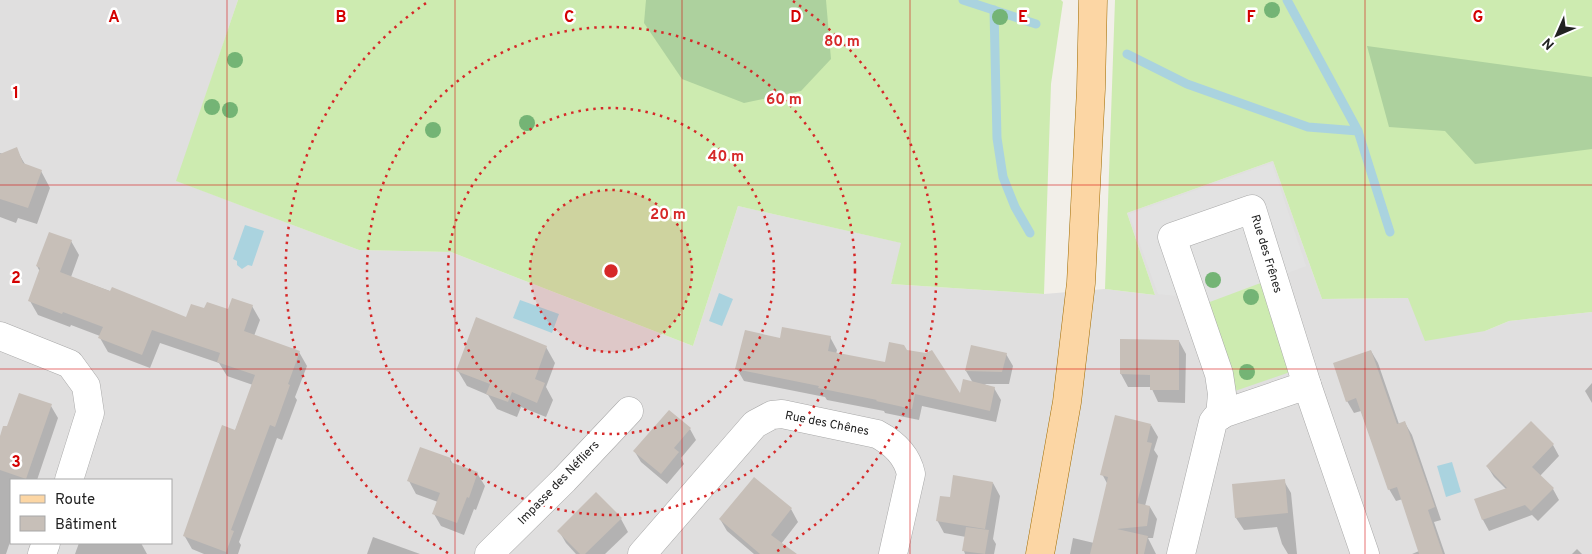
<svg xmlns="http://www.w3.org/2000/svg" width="1592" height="554" font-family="Overpass,sans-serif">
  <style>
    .residential { fill: #e0dfdf; fill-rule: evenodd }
    .grass { fill: #cdebb0 }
    .forest { fill: #add19e }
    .parking { fill: #e2e2e2 }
    .water { fill: #aad3df }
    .shadow { fill: #0003 }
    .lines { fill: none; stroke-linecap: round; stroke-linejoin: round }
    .stream { stroke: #aad3df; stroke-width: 9 }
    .building { fill: #c7bfb8 }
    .minor-casing { stroke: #a9a9a9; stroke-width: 29 }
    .major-casing { stroke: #a06b00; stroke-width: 29 }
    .minor { stroke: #fff; stroke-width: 28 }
    .major { stroke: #fcd6a4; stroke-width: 28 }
    .tree { fill: #74b475 }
    .grid { fill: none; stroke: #d40000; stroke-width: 1; stroke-opacity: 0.55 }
    .ring { fill: none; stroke: #d62828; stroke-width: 2.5; stroke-dasharray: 2.5 5 }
    .labels { text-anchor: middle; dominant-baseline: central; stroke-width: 5; stroke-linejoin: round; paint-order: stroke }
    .street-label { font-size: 12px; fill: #222; stroke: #fff }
    .grid-label { font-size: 16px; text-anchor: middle; font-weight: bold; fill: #d40000; stroke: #fff; stroke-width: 5; stroke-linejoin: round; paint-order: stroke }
    .centre { fill: #d62828; stroke: #fff; stroke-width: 2.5 }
    .ring-label { font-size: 15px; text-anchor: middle; font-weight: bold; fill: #d62828; stroke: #fff; stroke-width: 5; stroke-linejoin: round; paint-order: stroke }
  </style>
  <rect width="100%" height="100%" fill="#f2efe9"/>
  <path class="residential" d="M0 0H238L177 181 359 250 451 252 693 346 738 206 902 243 891 284 1044 294 1105 289 1155 295 1127 213 1273 161 1322 299 1409 298 1485 331 1509 321 1592 312V554H0ZM11 480H171V543H11Z"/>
  <g class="grass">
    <path d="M238 0H1061L1063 2 1051 84 1044 294 891 284 901 243 738 206 693 346 451 252 359 250 176 181Z"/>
    <path d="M1115 0H1592V312L1509 321 1485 331 1425 341 1408 298 1322 299 1273 161 1127 213 1155 295 1105 289Z"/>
    <path d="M1248 241 1293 371 1235 391 1191 261Z"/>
  </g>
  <g class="forest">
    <path d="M646 0H826L831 59 801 91 744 103 682 79 644 23Z"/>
    <path d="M1367 46 1592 77V149L1475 164 1445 131 1389 127Z"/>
  </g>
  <path class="parking" d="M1272 163 1306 266 1183 312 1177 296 1158 294 1129 214Z"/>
  <g class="water">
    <path d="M245 225 264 231 252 266 248 265 242 269 237 265V261L233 259Z"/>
    <path d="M719 293 733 299 722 326 709 321Z"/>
    <path d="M520 300 559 314 552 333 513 318Z"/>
    <path d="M1452 462 1461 492 1446 497 1437 466Z"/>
  </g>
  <g class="shadow">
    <path d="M16 149 26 166 41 171 50 188 37 224 18 218 16 223 0 217V153L3 154Z"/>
    <path d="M71 241 79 255 71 277 187 319 205 310 229 311 252 306 260 320 254 336 299 352 307 366 295 397 297 400 282 440 277 438 239 542 241 545 238 554H204L192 549 184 535 235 431 253 385 227 376 219 363 160 343 150 368 108 352 100 338V336L71 325 70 327 38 315 30 301 40 272 37 266Z"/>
    <path d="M830 337 837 350 836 354 886 364 906 351 961 396 973 383 966 371 972 347 1006 354 1013 366 1009 384H984L994 388 1001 400 996 422 922 406 919 420 885 413 884 411 827 400 825 397 744 381 737 369 781 339Z"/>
    <path d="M1179 341 1186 354 1185 403 1158 402 1151 387H1128L1121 374Z"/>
    <path d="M546 347 555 363 546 387 553 400 546 417 521 407 517 417 497 409 488 395 467 386 458 371Z"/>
    <path d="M1371 351 1378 363 1399 424 1405 423 1412 435 1441 520 1434 522 1445 554H1412L1419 551 1403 499 1396 501 1389 489 1361 411 1354 413 1347 401Z"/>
    <path d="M1592 383V403L1585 391Z"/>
    <path d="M51 406 58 418 37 480H11V539L6 554H0V439L7 428Z"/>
    <path d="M1531 423 1553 445 1559 456 1540 476 1553 489 1559 500 1538 521 1532 515 1489 531 1483 520 1476 500 1506 489 1494 477 1487 466Z"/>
    <path d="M1151 425 1158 437 1154 450 1158 456 1145 506 1150 507 1157 519 1153 538H1148L1156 554H1070L1073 538 1094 543 1108 485 1102 474Z"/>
    <path d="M690 429 696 440 681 458 684 464 667 484 641 462 635 452Z"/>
    <path d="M450 459 453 464 477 473 485 486 476 510 474 509 464 535 441 526 434 514 438 502 416 494 409 481Z"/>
    <path d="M1284 481 1291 493 1297 554H1288L1282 544 1277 527 1244 530 1236 518Z"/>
    <path d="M993 483 1000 496 993 539 996 544 994 554H965L964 551 966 537 944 533 937 520 951 499Z"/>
    <path d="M791 509 798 522 781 544 787 554H754L727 531 720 519Z"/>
    <path d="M621 519 628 532 605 554H576L566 543 559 531Z"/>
    <path d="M373 537 420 554H367Z"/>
    <path d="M79 543H141L147 554H75Z"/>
    <path d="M1577 549 1582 554H1572Z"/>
  </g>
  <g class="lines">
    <g class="stream">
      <path d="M963 0 1036 24"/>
      <path d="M1287 0 1358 131 1390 232"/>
      <path d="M994 10 997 138 1003 177 1015 207 1030 233"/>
      <path d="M1127 54 1187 84 1308 127 1358 131"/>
    </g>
  </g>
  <g class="building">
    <path d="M17 147 23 163 42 170 28 208 0 199V154Z"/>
    <path d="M49 232 72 240 60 272 110 291 112 287 186 317 191 304 204 308 207 302 228 309 232 298 253 305 244 331 300 351 288 384 290 385 275 427 270 425 231 530 234 531 226 552 183 536 222 425 235 430 255 375 217 362 220 353 152 330 142 355 98 338 103 327 63 312 62 314 28 301 40 268 36 266Z"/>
    <path d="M476 317 547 346 535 379 545 383 537 403 512 392 508 402 486 394 490 384 456 371Z"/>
    <path d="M782 327 831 336 828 351 885 362 889 342 904 345 907 350 926 353 932 350 960 393 963 379 995 387 990 411 915 394 912 409 876 401 877 400 818 388 819 386 735 369 745 330 780 338Z"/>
    <path d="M1120 339 1179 340V390H1150V375L1120 374Z"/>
    <path d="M971 345 1007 353 1002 372 965 371Z"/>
    <path d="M1371 350 1397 424 1405 421 1435 507 1428 510 1443 554H1419L1397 487 1388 490 1356 398 1346 402 1333 363Z"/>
    <path d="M19 393 52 404 26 479 0 470V436L3 426H7Z"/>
    <path d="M669 410 691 428 674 448 679 452 661 474 633 451Z"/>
    <path d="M1115 415 1151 424 1147 442 1152 443 1137 503 1150 506 1147 526 1117 529 1148 536 1144 554H1090L1108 477 1100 475Z"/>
    <path d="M1531 421 1554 444 1532 467 1554 488 1531 511 1525 505 1482 520 1474 499 1507 488 1486 466Z"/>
    <path d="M420 447 451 458 450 462 478 472 469 498 467 497 457 523 432 514 440 493 407 481Z"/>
    <path d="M953 475 993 482 985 529 936 521 940 496 950 497Z"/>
    <path d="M754 477 792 508 771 535 797 554H760L719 519Z"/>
    <path d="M1285 479 1288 513 1235 518 1232 484Z"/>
    <path d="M596 492 622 518 585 554H580L557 531Z"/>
    <path d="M966 527 989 530 985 554 962 551Z"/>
  </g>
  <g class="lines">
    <defs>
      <g id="minor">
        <path d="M0 336 70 364 86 386 90 413 69 480"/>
        <path d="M1220 416 1222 394 1219 374 1172 237 1252 209 1307 385"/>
        <path d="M42 554 46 543"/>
        <path d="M489 554 564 480 629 411"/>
        <path d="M642 554 755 424 772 415 782 414 877 434C894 443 907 455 911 474L893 554"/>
        <path d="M1181 554 1213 422 1216 418 1225 413 1307 385 1365 554"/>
      </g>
      <path id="major" d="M1040 554 1067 402 1081 283 1091 89 1093 0"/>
    </defs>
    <use href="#minor" class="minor-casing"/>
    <use href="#major" class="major-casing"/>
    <use href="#minor" class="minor"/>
    <use href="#major" class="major"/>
  </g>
  <g class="tree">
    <circle cx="1272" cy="10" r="8"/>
    <circle cx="1000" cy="17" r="8"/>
    <circle cx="235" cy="60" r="8"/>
    <circle cx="212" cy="107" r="8"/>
    <circle cx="230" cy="110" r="8"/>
    <circle cx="527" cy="123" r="8"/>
    <circle cx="433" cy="130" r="8"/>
    <circle cx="1213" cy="280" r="8"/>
    <circle cx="1251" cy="297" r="8"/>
    <circle cx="1247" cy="372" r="8"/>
  </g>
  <path class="grid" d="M227 0V554M455 0V554M682 0V554M910 0V554M1137 0V554M1365 0V554M0 185H1592M0 369H1592"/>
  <circle cx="611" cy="271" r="81" fill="#d62828" fill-opacity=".12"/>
  <g class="ring">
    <circle cx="611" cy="271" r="81"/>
    <circle cx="611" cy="271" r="163"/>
    <circle cx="611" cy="271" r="244"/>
    <path d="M448 553A326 326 0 0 1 429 1M793 1A326 326 0 0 1 774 553"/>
  </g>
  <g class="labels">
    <g class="street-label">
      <text transform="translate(1266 254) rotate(73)">Rue des Frênes</text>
      <text transform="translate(827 424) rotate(11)">Rue des Chênes</text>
      <text transform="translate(559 483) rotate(-46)">Impasse des Néfliers</text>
    </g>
  </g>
  <g class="grid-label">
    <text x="114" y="22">A</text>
    <text x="341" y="22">B</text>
    <text x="569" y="22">C</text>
    <text x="796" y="22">D</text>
    <text x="1023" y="22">E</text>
    <text x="1251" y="22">F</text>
    <text x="1478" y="22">G</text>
    <text x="16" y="98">1</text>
    <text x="16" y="283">2</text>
    <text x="16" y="467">3</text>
  </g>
  <circle cx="611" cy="271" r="8" class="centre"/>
  <g class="ring-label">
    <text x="842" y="46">80 m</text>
    <text x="784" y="104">60 m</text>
    <text x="726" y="161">40 m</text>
    <text x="668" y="219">20 m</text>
  </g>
  <rect x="10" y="479" width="162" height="65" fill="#ffffff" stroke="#a7a7a7"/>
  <rect x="20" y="495" width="25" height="8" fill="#fcd6a4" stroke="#a7a7a7"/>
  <text x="55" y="504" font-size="15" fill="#222222">Route</text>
  <rect x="20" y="516" width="25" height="15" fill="#c7bfb8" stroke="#a7a7a7"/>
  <text x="55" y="529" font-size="15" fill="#222222">Bâtiment</text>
  <g transform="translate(1557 35) rotate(225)" stroke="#ffffff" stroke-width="4" paint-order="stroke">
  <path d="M0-4L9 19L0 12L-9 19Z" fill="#222222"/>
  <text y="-8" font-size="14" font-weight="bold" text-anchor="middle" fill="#222222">N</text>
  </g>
</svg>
